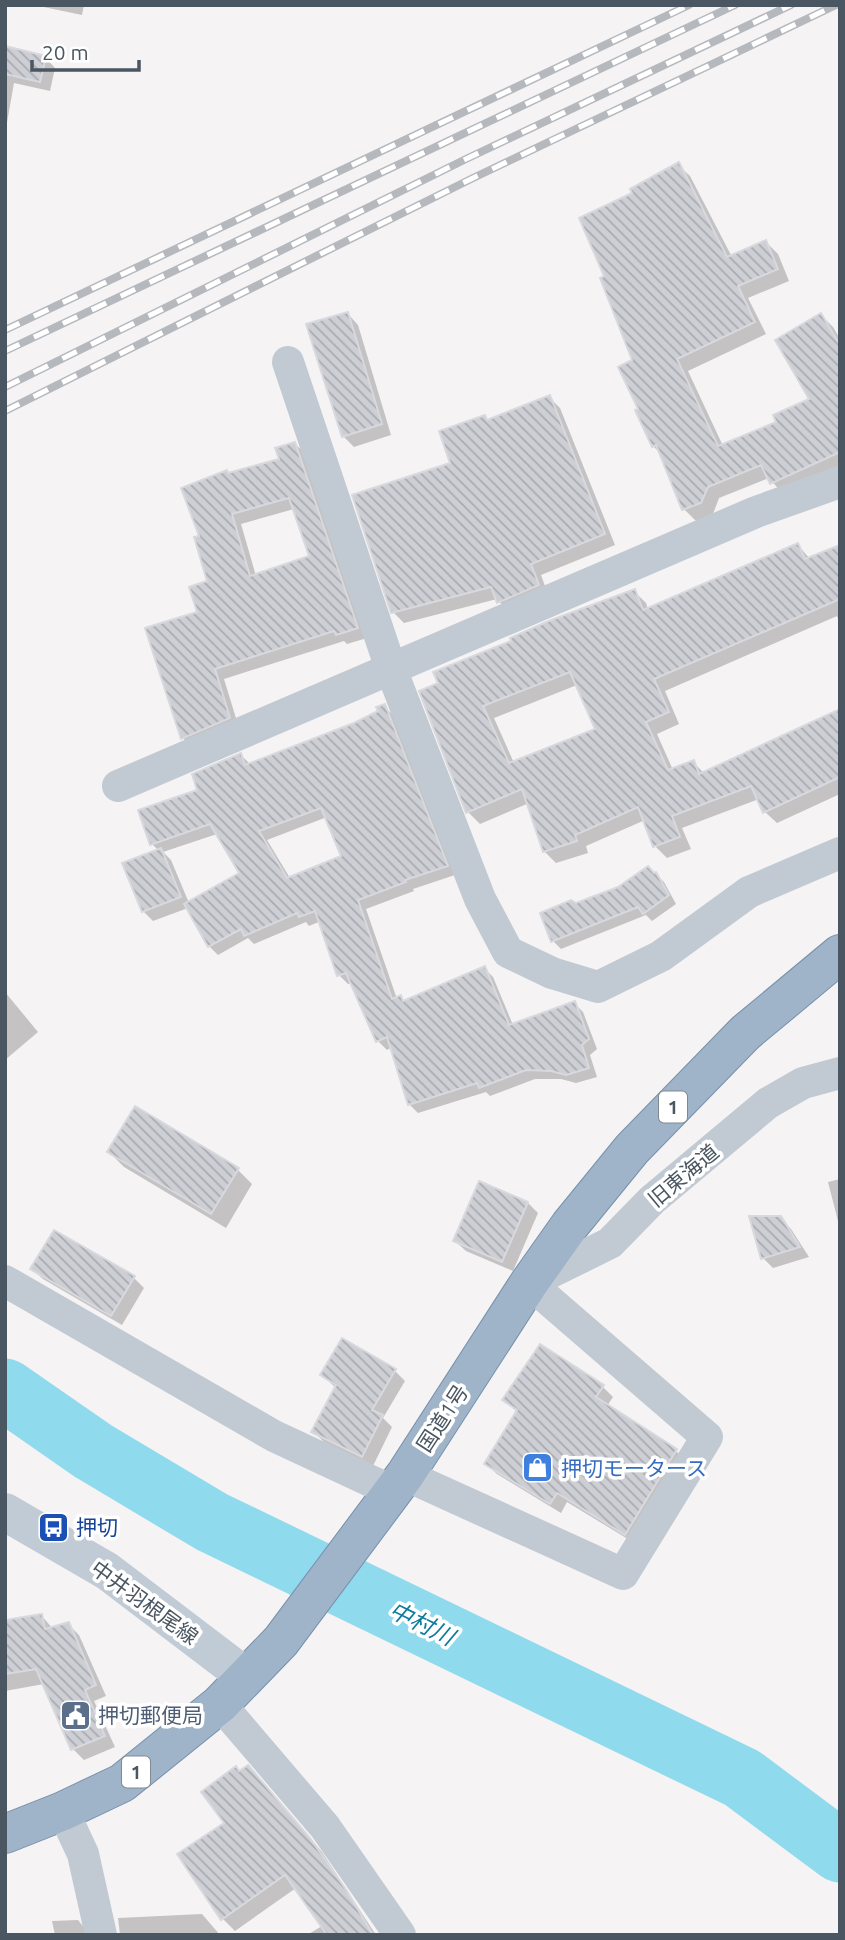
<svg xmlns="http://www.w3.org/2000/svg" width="845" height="1940" font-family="Ubuntu,'Noto Sans JP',sans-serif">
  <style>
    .shadow { fill: #0003; fill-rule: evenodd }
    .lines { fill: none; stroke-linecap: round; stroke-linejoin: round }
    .river { stroke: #90daee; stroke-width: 63 }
    .building { fill: url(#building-back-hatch); stroke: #d7d9de; stroke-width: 2; fill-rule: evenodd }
    .trunk-casing { stroke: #7690ad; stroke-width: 40 }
    .minor { stroke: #c1cad2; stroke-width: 32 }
    .secondary { stroke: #c1cbd6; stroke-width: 38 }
    .trunk { stroke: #9fb4c9; stroke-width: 38 }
    .rail-casing { stroke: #b5b8bd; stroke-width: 8 }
    .rail { stroke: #fff; stroke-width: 5; stroke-dasharray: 16; stroke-linecap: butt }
    .labels { text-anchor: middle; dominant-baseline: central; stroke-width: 7; stroke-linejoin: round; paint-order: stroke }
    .shield { fill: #fff; stroke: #808990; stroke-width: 2 }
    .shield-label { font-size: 19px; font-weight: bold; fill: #4a5661 }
    .street-label { font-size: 21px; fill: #4a5661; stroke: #fff }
    .shop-label { font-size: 21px; fill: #366cbe; stroke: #fff; text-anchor: start }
    .transit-label { font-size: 21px; fill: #164399; stroke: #fff; text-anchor: start }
    .service-label { font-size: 21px; fill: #4e5e75; stroke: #fff; text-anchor: start }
    .water-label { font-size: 23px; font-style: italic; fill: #0c7c9b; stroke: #fff }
  </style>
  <defs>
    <pattern id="building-back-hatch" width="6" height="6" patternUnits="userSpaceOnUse" patternTransform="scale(1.75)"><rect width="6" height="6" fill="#cdcfd5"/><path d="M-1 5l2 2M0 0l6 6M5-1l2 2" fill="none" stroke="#a8abb0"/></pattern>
  </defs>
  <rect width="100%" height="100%" fill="#f5f3f3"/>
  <g class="shadow">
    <path d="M34 5H84L82 15Z"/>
    <path d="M5 48 45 57 55 68 50 91 14 83 5 134Z"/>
    <path d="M678 165 690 176 732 257 766 242 778 254 789 281 748 298 766 334 688 371 723 446 779 423 811 399 821 315 833 327 840 339V468L783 494 769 478 719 498 713 514 696 521 684 509 661 454 653 446 640 410 634 361 606 277 635 194Z"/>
    <path d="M348 314 358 325 391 435 354 447 343 436Z"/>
    <path d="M549 397 560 408 615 545 541 575 549 597 510 613 497 599 404 623 393 612 453 465 485 417 489 421Z"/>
    <path d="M295 444 305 453 367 638 347 644 344 641 224 679 239 728 192 748 183 738 199 614 209 582 202 537 229 474 281 460ZM294 509 312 557 256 576 241 524Z"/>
    <path d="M798 545 810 559 840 547V624L837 616 665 691 679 724 657 734 673 770 693 762 704 773 840 711V794L777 823 765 812 759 799 682 828 691 849 667 858 655 846 645 820 586 846 588 853 556 863 544 851 529 803 480 824 468 812 421 692 634 591 646 603 648 609ZM577 685 597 730 514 763 494 718Z"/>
    <path d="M384 706 393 715 455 875 413 889 414 891 366 909 397 999 400 997 405 1002 484 968 493 977 513 1025 574 1003 583 1012 597 1049 590 1055 597 1077 576 1083 561 1079H535L490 1096 486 1092 418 1113 409 1104 392 1047 387 1050 378 1041 352 983 348 984 339 975 321 921 309 926 306 922 254 944 248 938 218 955 209 946 188 908 153 921 143 911 159 851 152 844 199 791 241 755 251 765 355 724 380 712ZM327 817 343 857 290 878 267 840ZM217 834 241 874 189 903 171 860 163 852Z"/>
    <path d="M655 874 664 882 676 904 652 921 646 915 561 949 553 941 576 905Z"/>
    <path d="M5 992 38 1032 5 1060Z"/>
    <path d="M109 1152 237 1169 252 1184 226 1228 124 1167Z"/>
    <path d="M840 1179V1229L828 1182Z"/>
    <path d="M480 1183 528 1203 538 1213 513 1271 466 1251 455 1241Z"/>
    <path d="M780 1218 791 1229 809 1257 773 1268 763 1258Z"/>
    <path d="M32 1269 134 1278 144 1288 122 1325 43 1279Z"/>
    <path d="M395 1371 405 1381 383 1418 392 1427 373 1466 324 1442 314 1432 336 1388 322 1375Z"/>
    <path d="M603 1387 613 1397 607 1406 676 1451 686 1461 636 1544 567 1502 561 1513 497 1474 486 1464 517 1412 504 1400Z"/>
    <path d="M42 1616 53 1629 68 1624 79 1635 106 1696 94 1701 115 1747 84 1760 73 1749 44 1684 5 1691V1622Z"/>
    <path d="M240 1773 260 1779 322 1852 376 1935H307L322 1926 296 1888 235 1931 223 1919 180 1855 227 1824Z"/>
    <path d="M202 1914 220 1935H120L118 1918Z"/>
    <path d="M78 1920 90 1935H55L52 1921Z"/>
  </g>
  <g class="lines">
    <path class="river" d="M5 1390 93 1451 212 1522 742 1778 840 1851"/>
  </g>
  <g class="building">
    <path d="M5 46 46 56 40 82 5 74Z"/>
    <path d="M679 162 727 257 766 240 778 269 738 286 755 322 677 359 718 446 776 422 773 415 809 399 775 340 821 313 840 345V452L770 484 761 465 708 487 701 503 682 510 656 445 652 447 635 410 638 409 618 367 632 360 600 278 604 276 579 218 632 193 630 189Z"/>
    <path d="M348 312 382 424 342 437 306 324Z"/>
    <path d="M550 395 605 534 531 564 539 585 497 603 491 587 391 613 352 495 450 463 439 431 485 415 487 420Z"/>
    <path d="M295 442 358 628 336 635 334 631 215 669 230 718 181 739 145 628 197 612 189 587 207 581 194 537 199 536 181 488 227 470 228 473 279 459 275 448ZM289 498 309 556 250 576 232 514Z"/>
    <path d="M798 543 805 559 840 545V599L654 679 669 712 646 722 668 770 694 760 699 774 840 709V777L763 813 751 786 672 816 680 837 653 847 638 807 575 835 577 841 543 852 522 789 466 813 419 691 438 683 433 672 511 641 510 638 551 620 635 589 643 610ZM570 672 595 729 509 763 483 706Z"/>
    <path d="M385 704 448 866 405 880 406 882 358 900 392 999 401 995 403 1001 485 966 509 1025 575 1001 589 1039 582 1045 589 1068 566 1075 551 1071 526 1070 479 1088 477 1083 408 1105 387 1037 376 1042 346 973 337 976 315 911 299 917 297 913 244 936 241 929 208 947 184 904 239 873 210 824 150 845 138 810 197 790 192 774 241 753 245 765 354 723 378 711 376 707ZM321 808 341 856 287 878 259 831Z"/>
    <path d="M161 848 181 897 142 912 122 863Z"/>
    <path d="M648 866 654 873 656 872 669 895 643 914 638 907 551 942 540 913 571 900 576 903 618 887Z"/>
    <path d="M135 1106 239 1168 211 1214 107 1152Z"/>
    <path d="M479 1181 528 1202 502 1262 453 1241Z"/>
    <path d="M749 1216H781L800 1247 761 1259Z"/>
    <path d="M54 1230 135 1276 111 1316 30 1269Z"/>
    <path d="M342 1338 396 1369 372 1410 383 1415 362 1457 311 1432 336 1385 320 1375Z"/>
    <path d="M540 1344 604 1385 596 1397 677 1449 625 1535 557 1493 550 1504 484 1464 517 1410 502 1400Z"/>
    <path d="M42 1614 45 1629 69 1622 96 1685 85 1690 105 1736 71 1750 36 1669 5 1674V1620Z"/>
    <path d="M248 1765 310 1838 347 1891 373 1935H327L285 1875 221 1920 177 1854 224 1823 201 1792 236 1766 239 1771Z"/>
  </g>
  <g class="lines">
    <defs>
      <path id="trunk" d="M5 1834 63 1811 122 1783 220 1704 281 1641 405 1475 529 1283 570 1225 632 1149 745 1033 840 954"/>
    </defs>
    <use href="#trunk" class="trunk-casing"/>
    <g class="minor">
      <path d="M288 362 391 669 480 899 508 952 552 973 598 987 661 956 749 892 840 853"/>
      <path d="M118 786 756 512 840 482"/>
      <path d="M5 1281 274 1436 392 1491"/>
      <path d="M405 1475 623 1574 707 1437 529 1283 610 1243 652 1200 768 1103 803 1083 840 1073"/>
      <path d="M220 1704 325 1827 400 1935"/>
      <path d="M63 1811 83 1854 101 1935"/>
    </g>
    <path class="secondary" d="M5 1512 107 1571 245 1676"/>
    <use href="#trunk" class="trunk"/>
    <defs>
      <g id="rail">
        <path d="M5 330 689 5"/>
        <path d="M5 351 735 5"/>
        <path d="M5 387 466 159 791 5"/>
        <path d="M5 411 471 179 836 5"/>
      </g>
    </defs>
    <use href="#rail" class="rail-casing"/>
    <use href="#rail" class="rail"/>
  </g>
  <defs>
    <symbol id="shop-square" viewBox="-11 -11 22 22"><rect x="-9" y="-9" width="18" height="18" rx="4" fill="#3f7fe0" stroke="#fff"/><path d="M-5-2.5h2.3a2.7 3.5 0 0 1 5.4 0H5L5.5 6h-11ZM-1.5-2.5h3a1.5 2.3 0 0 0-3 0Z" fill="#fff"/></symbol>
    <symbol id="bus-square" viewBox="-11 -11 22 22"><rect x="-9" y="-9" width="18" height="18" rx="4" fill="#1a4fb4" stroke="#fff"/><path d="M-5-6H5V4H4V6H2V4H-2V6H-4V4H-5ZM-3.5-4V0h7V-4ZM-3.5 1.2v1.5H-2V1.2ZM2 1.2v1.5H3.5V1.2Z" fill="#fff"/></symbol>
    <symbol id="civic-square" viewBox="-11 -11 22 22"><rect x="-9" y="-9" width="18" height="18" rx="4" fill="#5c6f8a" stroke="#fff"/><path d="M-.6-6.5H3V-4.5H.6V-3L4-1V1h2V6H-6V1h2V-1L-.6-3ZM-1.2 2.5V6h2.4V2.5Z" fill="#fff"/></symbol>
  </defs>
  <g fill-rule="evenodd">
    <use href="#shop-square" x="520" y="1450" width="35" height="35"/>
    <use href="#bus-square" x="36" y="1510" width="35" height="35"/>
    <use href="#civic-square" x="58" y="1698" width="35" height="35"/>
  </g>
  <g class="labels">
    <g class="shield">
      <rect x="659" y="1091.5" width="28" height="31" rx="5"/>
      <rect x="122" y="1756.5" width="28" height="31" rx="5"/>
    </g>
    <g class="shield-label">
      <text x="673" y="1107">1</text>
      <text x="136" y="1772">1</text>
    </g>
    <g class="street-label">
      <text transform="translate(683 1175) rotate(-40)">旧東海道</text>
      <text transform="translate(442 1418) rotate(-57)">国道1号</text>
      <text transform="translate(145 1602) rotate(36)">中井羽根尾線</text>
    </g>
    <g class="shop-label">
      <text x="561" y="1468">押切モータース</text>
    </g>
    <g class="transit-label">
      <text x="76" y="1527">押切</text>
    </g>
    <g class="service-label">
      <text x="98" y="1715">押切郵便局</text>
    </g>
    <g class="water-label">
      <text transform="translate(422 1623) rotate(26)">中村川</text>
    </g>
  </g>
  <rect width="845" height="1940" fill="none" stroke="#4a5661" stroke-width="14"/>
  <path d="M32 60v10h107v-10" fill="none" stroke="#4a5661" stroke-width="3.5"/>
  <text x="42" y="60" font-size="21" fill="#4a5661" stroke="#ffffff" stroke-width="5" paint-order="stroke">20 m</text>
</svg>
